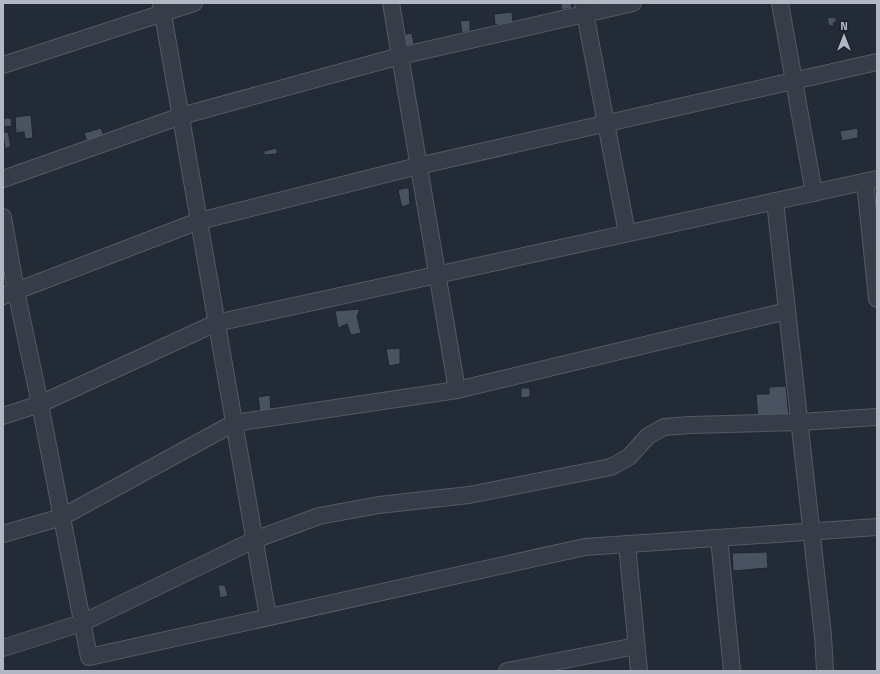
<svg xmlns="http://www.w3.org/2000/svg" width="880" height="674" font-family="'Titillium Web',sans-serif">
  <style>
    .building { fill: #495261; stroke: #1e242f }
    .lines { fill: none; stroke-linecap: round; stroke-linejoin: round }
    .minor-casing { stroke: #545b66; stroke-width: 18 }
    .minor { stroke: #363d48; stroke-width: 16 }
  </style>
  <rect width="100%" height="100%" fill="#232b37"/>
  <g class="building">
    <path d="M561 3H571L572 8 561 10Z"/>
    <path d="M512 12 513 23 495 25 494 14Z"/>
    <path d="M836 17V23L834 22 833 24 835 26H829L827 18Z"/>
    <path d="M470 20V31L462 33 460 21Z"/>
    <path d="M412 33 414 44 404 47 401 35Z"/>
    <path d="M31 115 33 138 25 139 24 132 16 133 15 117Z"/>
    <path d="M4 118H11L12 126 4 127Z"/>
    <path d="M101 128 104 136 87 141 84 133Z"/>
    <path d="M858 128V138L842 141 840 131Z"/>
    <path d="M3 132H8L11 146 5 149Z"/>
    <path d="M277 148V154L264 155V151Z"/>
    <path d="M405 188H409L410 204 403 207 401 204 398 190Z"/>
    <path d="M359 309V312L357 316 361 333 351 335 347 324 338 328 335 311Z"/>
    <path d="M400 348V364L389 366 386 349Z"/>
    <path d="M786 386 789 418 758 420 756 394H769V387Z"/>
    <path d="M521 388H530V397L521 398Z"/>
    <path d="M270 395 271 410 260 412 258 397Z"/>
    <path d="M767 552 768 568 733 571 732 553Z"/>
    <path d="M218 585H225L228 596 220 598Z"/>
  </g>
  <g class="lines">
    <defs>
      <g id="minor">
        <path d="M161 3 268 617"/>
        <path d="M391 3 457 390"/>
        <path d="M583 3 627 233"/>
        <path d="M780 3 814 193"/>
        <path d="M3 65 194 3"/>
        <path d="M3 179 181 116 400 56 633 3"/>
        <path d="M865 182 877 299"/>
        <path d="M775 201 823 636 825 671"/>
        <path d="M3 217 16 291 40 404 89 657 585 547 877 527"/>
        <path d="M3 296 199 221 418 166 877 62"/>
        <path d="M3 416 40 404 216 323 877 179"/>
        <path d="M3 534 62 517 234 423 457 390 787 311"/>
        <path d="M719 538 732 671"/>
        <path d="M627 544 639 671"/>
        <path d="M3 648 82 623 254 540 319 516 379 505 469 495 611 467 629 457 648 436 664 427 690 425 800 422 877 417"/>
        <path d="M507 671 636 646"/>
      </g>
    </defs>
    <use href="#minor" class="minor-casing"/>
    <use href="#minor" class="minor"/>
  </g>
  <rect width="880" height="674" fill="none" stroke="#b1b8c4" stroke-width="8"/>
  <g transform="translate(844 36)" stroke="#1c222d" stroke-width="3" paint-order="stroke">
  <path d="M0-3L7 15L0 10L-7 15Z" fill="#b1b8c4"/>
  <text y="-6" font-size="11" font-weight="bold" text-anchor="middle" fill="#b1b8c4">N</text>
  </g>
</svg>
